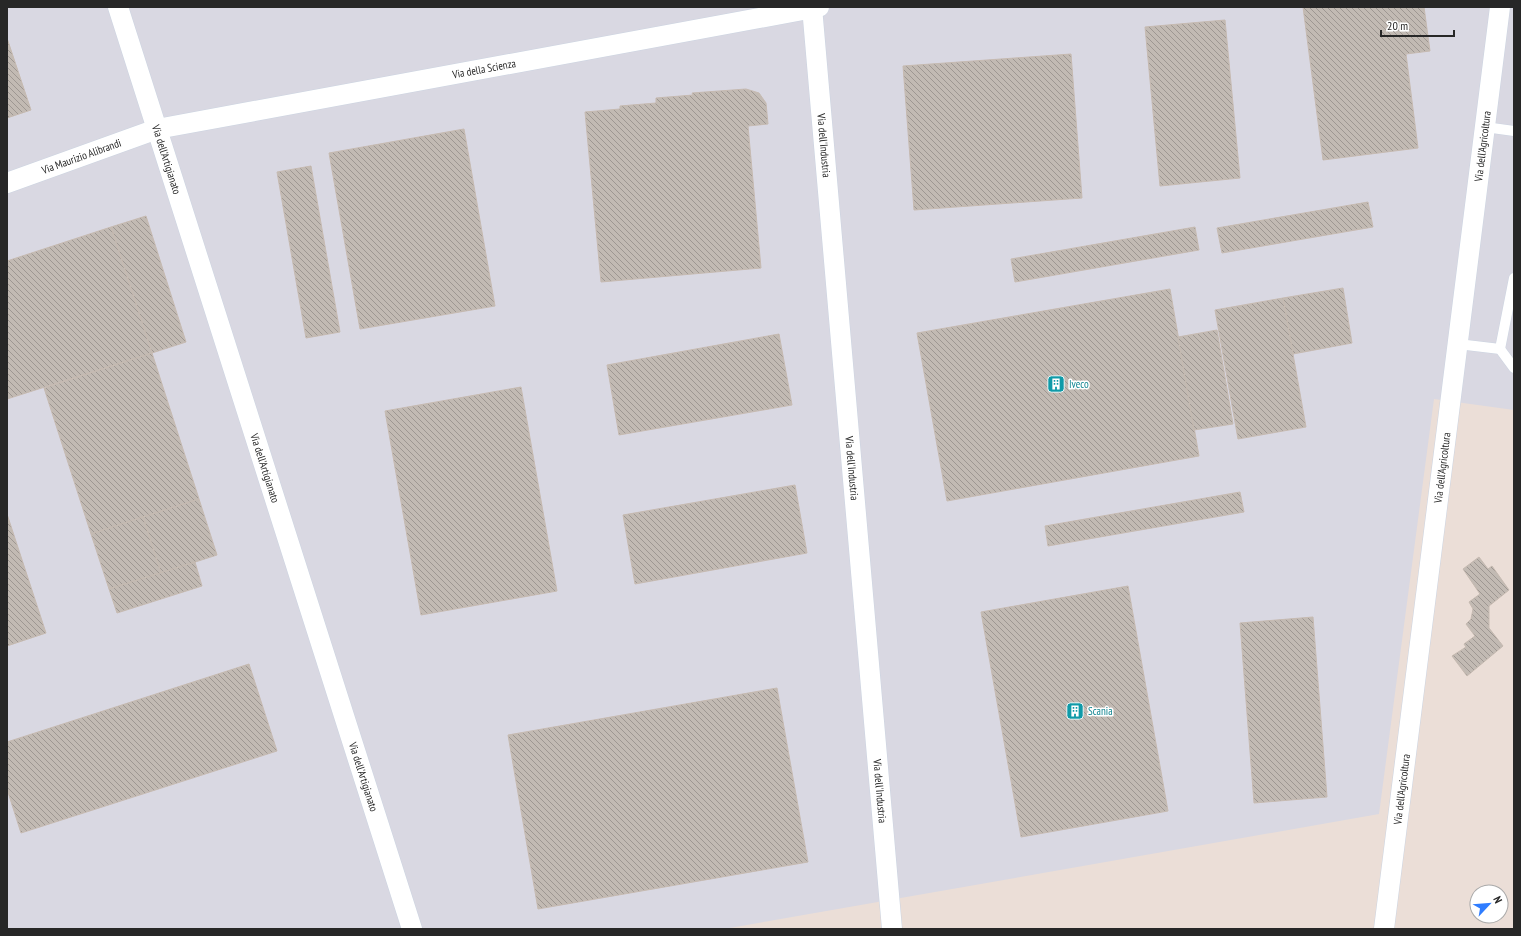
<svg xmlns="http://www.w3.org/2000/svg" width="1521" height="936" font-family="'PT Sans Narrow',sans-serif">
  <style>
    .industrial { fill: #d9d8e2 }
    .building { fill: url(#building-back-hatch); stroke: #c6bab1 }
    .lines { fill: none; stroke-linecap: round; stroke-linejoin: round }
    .lane-casing { stroke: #ccd4e1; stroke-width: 11 }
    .street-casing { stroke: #ccd4e1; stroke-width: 21 }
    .lane { stroke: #fff; stroke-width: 10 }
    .street { stroke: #fff; stroke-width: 20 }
    .labels { text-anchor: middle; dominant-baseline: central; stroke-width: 3; stroke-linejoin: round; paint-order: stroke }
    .street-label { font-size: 11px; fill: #272727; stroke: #fff }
    .culture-label { font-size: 11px; fill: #0d838f; stroke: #fff; text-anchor: start }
  </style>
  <defs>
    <pattern id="building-back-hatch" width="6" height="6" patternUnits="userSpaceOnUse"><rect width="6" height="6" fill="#c2bab3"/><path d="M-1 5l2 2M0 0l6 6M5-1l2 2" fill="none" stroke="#9e9792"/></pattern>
  </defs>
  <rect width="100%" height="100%" fill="#ebded7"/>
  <path class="industrial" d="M7 7H1514V410L1434 399 1379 814 724 929H7Z"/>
  <g class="building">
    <path d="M1303 7H1424L1430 51 1406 54 1418 148 1323 160Z"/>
    <path d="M1225 20 1240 178 1160 186 1145 27Z"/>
    <path d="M7 38 31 110 7 118Z"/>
    <path d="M1071 54 1082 198 914 210 903 66Z"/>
    <path d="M746 89 759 93 766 103 768 124 748 126 761 268 601 282 585 112 620 109V106L656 103V98L693 95 692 93Z"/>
    <path d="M464 129 495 306 360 329 329 153Z"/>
    <path d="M311 166 340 332 306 338 277 172Z"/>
    <path d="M1368 202 1373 227 1222 253 1217 228Z"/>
    <path d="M146 216 186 342 152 353 111 227Z"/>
    <path d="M111 227 152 353 7 399V261Z"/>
    <path d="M1195 227 1199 250 1015 282 1011 259Z"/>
    <path d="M1343 288 1352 343 1293 354 1283 298Z"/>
    <path d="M1170 289 1199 456 947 501 917 333Z"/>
    <path d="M1283 298 1306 427 1238 439 1215 310Z"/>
    <path d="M1217 330 1233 424 1194 430 1178 337Z"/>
    <path d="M779 334 792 405 619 435 607 365Z"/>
    <path d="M152 353 199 499 91 534 44 388Z"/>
    <path d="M521 387 557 591 421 615 385 411Z"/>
    <path d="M795 485 807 553 635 584 623 515Z"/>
    <path d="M1240 492 1244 512 1048 546 1045 526Z"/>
    <path d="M199 499 217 555 161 573 143 517Z"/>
    <path d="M7 514 46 633 7 646Z"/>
    <path d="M143 517 161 573 109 589 91 534Z"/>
    <path d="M1479 557 1488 569 1492 566 1509 590 1489 606V628L1503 646 1467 676 1452 656 1466 647 1464 644 1475 636 1466 624 1471 619 1473 609 1469 602 1480 594 1463 569Z"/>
    <path d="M195 562 202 586 117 613 109 589Z"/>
    <path d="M1128 586 1168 811 1021 837 981 612Z"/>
    <path d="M1313 617 1327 797 1254 803 1240 623Z"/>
    <path d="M249 664 277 751 21 833 7 789V742Z"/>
    <path d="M777 688 808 862 538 909 508 735Z"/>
  </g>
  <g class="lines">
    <defs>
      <g id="lane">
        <path d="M1485 127 1514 131"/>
        <path d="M1458 344 1500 349 1514 368"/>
        <path d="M1500 349 1514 278"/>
      </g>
      <g id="street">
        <path id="s1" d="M118 7 412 929"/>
        <path id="s2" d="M812 7 892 929"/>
        <path id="s3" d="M7 183 157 129 819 7"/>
        <path id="s4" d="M1384 929 1500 7"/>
      </g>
    </defs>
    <use href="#lane" class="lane-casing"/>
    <use href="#street" class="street-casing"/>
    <use href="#lane" class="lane"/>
    <use href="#street" class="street"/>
  </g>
  <defs>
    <symbol id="building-square" viewBox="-11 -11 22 22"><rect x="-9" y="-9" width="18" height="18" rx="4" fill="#0f9aa8" stroke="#fff"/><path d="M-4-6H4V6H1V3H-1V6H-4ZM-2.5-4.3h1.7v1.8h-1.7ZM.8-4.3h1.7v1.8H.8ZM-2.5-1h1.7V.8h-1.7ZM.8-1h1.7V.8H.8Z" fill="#fff"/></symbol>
  </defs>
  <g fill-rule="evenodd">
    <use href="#building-square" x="1046" y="374" width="20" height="20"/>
    <use href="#building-square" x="1065" y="701" width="20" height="20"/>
  </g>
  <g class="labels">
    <g class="street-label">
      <text stroke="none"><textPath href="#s3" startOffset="492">Via della Scienza</textPath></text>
      <text stroke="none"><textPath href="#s2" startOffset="139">Via dell'Industria</textPath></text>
      <text stroke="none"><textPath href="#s4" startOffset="789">Via dell'Agricoltura</textPath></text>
      <text stroke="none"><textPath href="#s3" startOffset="79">Via Maurizio Alibrandi</textPath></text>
      <text stroke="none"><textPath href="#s1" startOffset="160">Via dell'Artigianato</textPath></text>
      <text stroke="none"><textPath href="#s1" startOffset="484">Via dell'Artigianato</textPath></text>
      <text stroke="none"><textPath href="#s2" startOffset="463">Via dell'Industria</textPath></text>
      <text stroke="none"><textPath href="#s4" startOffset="465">Via dell'Agricoltura</textPath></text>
      <text stroke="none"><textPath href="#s1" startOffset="808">Via dell'Artigianato</textPath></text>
      <text stroke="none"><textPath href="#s4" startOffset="141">Via dell'Agricoltura</textPath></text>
      <text stroke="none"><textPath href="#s2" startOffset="787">Via dell'Industria</textPath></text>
    </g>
    <g class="culture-label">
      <text x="1069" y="384">Iveco</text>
      <text x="1088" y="711">Scania</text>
    </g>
  </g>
  <rect width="1521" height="936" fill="none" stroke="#272727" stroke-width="16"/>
  <g transform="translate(1489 904) rotate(64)"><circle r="19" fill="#ffffff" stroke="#a9a9a9"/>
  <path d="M0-3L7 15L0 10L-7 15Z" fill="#2f7dff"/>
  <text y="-6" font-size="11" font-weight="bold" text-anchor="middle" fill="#272727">N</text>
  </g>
  <path d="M1381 30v6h73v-6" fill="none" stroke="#272727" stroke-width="2"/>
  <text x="1387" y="30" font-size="12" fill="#272727" stroke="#ffffff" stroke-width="3" paint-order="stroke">20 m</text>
</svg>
